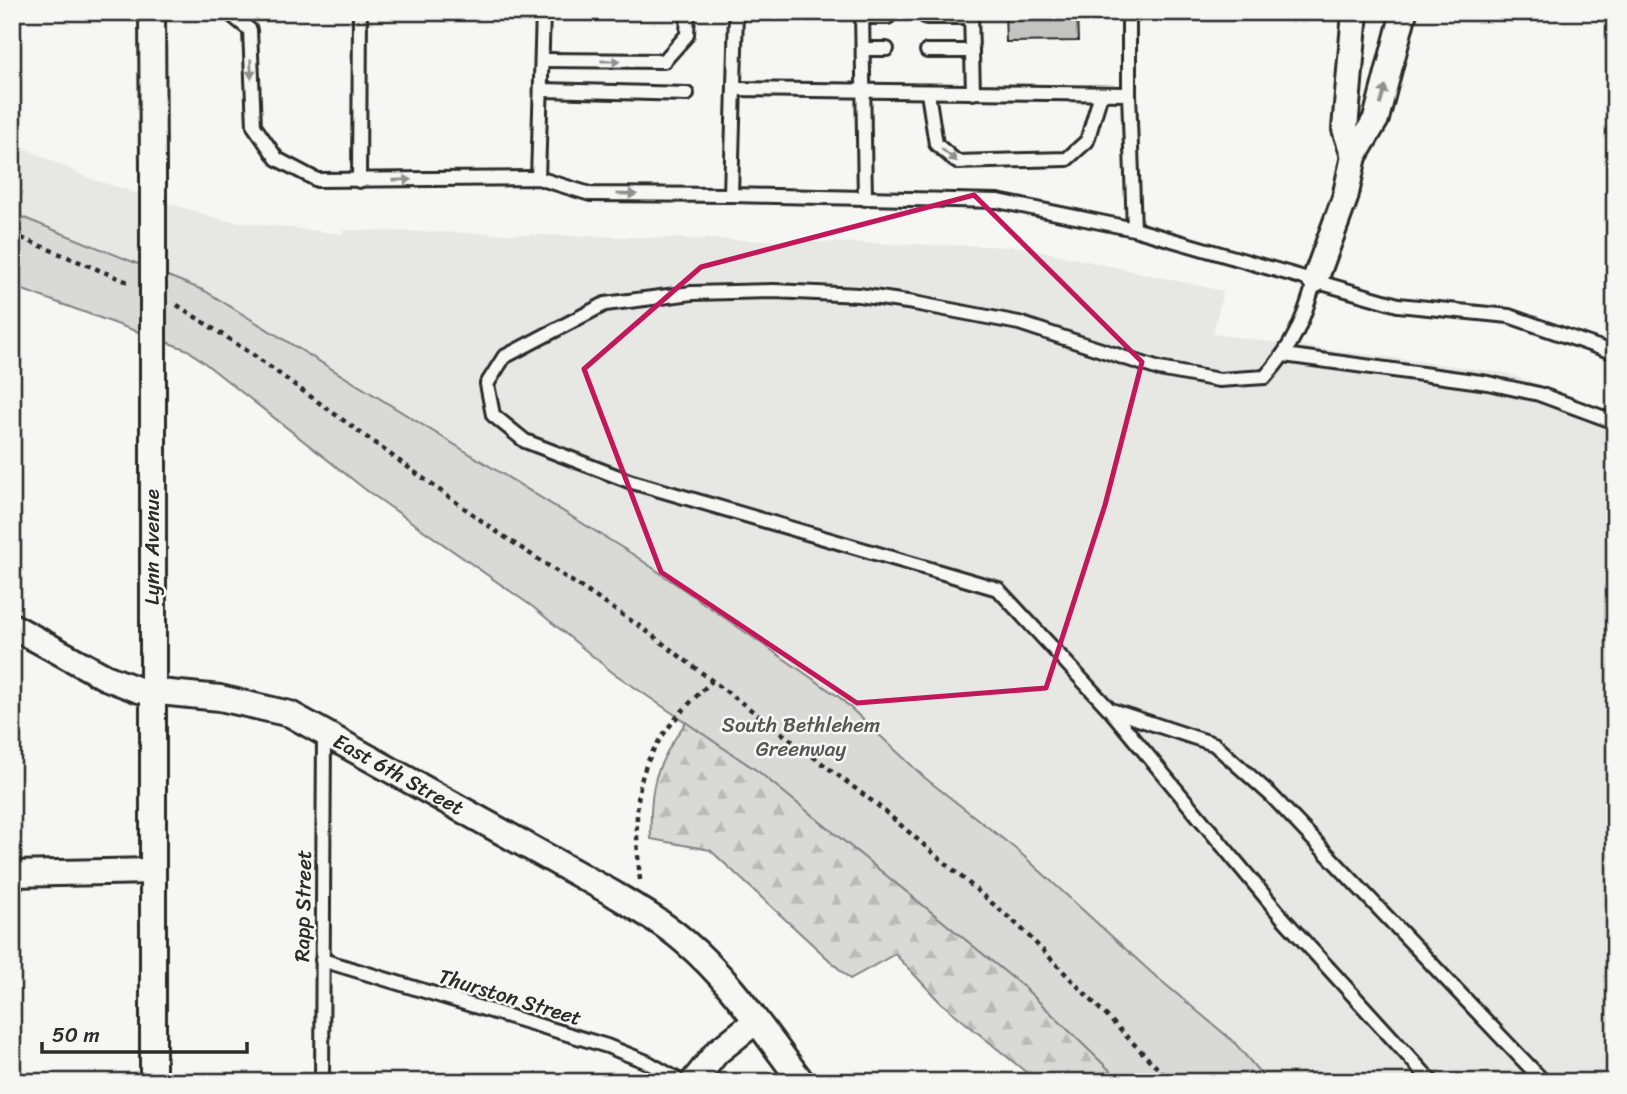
<svg xmlns="http://www.w3.org/2000/svg" width="1627" height="1094" font-family="Sriracha,sans-serif">
  <style>
    .built { fill: #e7e7e3 }
    .forest { fill: url(#forest-firs); stroke: #828280; stroke-width: 2 }
    .park { fill: #d9d9d5; stroke: #828280; stroke-width: 2 }
    .building { fill: #c3c3c0; stroke: #2b2b2b; stroke-width: 2 }
    .lines { fill: none; stroke-linecap: round; stroke-linejoin: round }
    .service-casing { stroke: #2b2b2b; stroke-width: 18 }
    .minor-casing { stroke: #2b2b2b; stroke-width: 30 }
    .path { stroke: #2b2b2b; stroke-width: 4.5; stroke-dasharray: 5 5; stroke-linecap: butt }
    .service { stroke: #f6f6f2; stroke-width: 12 }
    .minor { stroke: #f6f6f2; stroke-width: 24 }
    .minor-bridge-casing { stroke: #2b2b2b; stroke-width: 30; stroke-linecap: butt }
    .minor-bridge { stroke: #f6f6f2; stroke-width: 24 }
    .oneway { fill: #90908e }
    .marked { fill: none; stroke: #c2185b; stroke-width: 5; stroke-linejoin: round }
    .labels { text-anchor: middle; dominant-baseline: central; stroke-width: 5; stroke-linejoin: round; paint-order: stroke }
    .street-label { font-size: 21px; fill: #2b2b2b; stroke: #f6f6f2 }
    .park-label { font-size: 21px; fill: #565656; stroke: #f6f6f2 }
  </style>
  <defs>
    <pattern id="forest-firs" width="22" height="20" patternUnits="userSpaceOnUse" patternTransform="scale(1.75)"><rect width="22" height="20" fill="#d9d9d5"/><path d="M5 1l3.5 6h-7zM16 11l3.5 6h-7z" fill="#babab7"/></pattern>
  </defs>
  <rect width="100%" height="100%" fill="#f6f6f2"/>
  <filter id="ink" filterUnits="userSpaceOnUse"><feTurbulence type="fractalNoise" baseFrequency=".0143" numOctaves="2"/><feDisplacementMap in="SourceGraphic" scale="14" xChannelSelector="R" yChannelSelector="G"/><feConvolveMatrix kernelMatrix="1 2 1 2 8 2 1 2 1" color-interpolation-filters="sRGB"/></filter>
  <g filter="url(#ink)">
    <path class="built" d="M12 142 88 178 223 220 343 234 344 230 1023 247 1223 291 1213 334 1506 373 1615 412V1082H1268L1234 1042 1153 974 1017 850 925 778 327 369 205 291 12 213Z"/>
    <path class="forest" d="M686 722 759 772 1025 988 1122 1082H1038L940 1002 895 954 850 979 710 850 651 839C649 785 655 766 686 722Z"/>
    <path class="park" d="M12 213 205 291 634 555 839 697 925 778 1017 850 1153 974 1234 1042 1268 1082H1122L1025 988 759 772 612 672 533 607 366 490 188 350 12 286Z"/>
    <path class="building" d="M1005 12H1077L1078 41 1006 42Z"/>
    <g class="lines">
      <defs>
        <g id="service">
          <path d="M228 12 250 30 254 126 277 159 317 180 538 178 590 194 731 195"/>
          <path d="M736 12 731 195 998 201 1134 229 1398 305 1509 316 1615 353"/>
          <path d="M862 12 865 199"/>
          <path d="M971 12 973 93"/>
          <path d="M862 17H888"/>
          <path d="M926 17H971"/>
          <path d="M864 49H887"/>
          <path d="M927 51H972"/>
          <path d="M543 60 664 61 687 35 688 12"/>
          <path d="M734 89 1129 94 1134 229"/>
          <path d="M543 90 687 94"/>
          <path d="M928 93 936 144 957 162 1067 159 1087 141 1101 94"/>
          <path d="M1129 94V12"/>
          <path d="M538 178 543 12"/>
          <path d="M359 181 360 12"/>
          <path d="M1315 280C1303 321 1294 345 1265 377L1219 380 1159 369 1019 323 914 303 859 295 774 291 692 293 605 304 504 357 487 384 493 415 525 441 629 481 998 589 1110 710 1282 917 1432 1082"/>
          <path d="M1284 355 1488 383 1539 394 1615 422"/>
          <path d="M1111 710 1214 744 1271 795 1544 1082"/>
          <path d="M322 960 607 1046 647 1062 682 1082"/>
          <path d="M322 1082 324 731"/>
        </g>
        <g id="minor">
          <path d="M152 12 153 168"/>
          <path d="M1354 156 1345 129 1355 12"/>
          <path d="M1315 280 1345 198 1354 156 1376 119 1404 12"/>
          <path id="s1" d="M12 626 105 677 139 690 220 698 290 714 612 893C637 908 662 922 684 941 731 980 765 1034 802 1082"/>
          <path d="M12 874 152 871"/>
          <path d="M153 1082V346"/>
          <path d="M693 1082 717 1052 756 1021"/>
        </g>
      </defs>
      <use href="#service" class="service-casing"/>
      <use href="#minor" class="minor-casing"/>
      <g class="path">
        <path d="M12 234 128 282"/>
        <path d="M177 305 252 354 500 534 641 627 876 804 1020 927 1171 1082"/>
        <path d="M640 880C637 844 632 795 648 761 662 730 688 704 712 681"/>
      </g>
      <use href="#service" class="service"/>
      <use href="#minor" class="minor"/>
      <defs>
        <path id="minor-bridge" d="M153 168V346"/>
      </defs>
      <use href="#minor-bridge" class="minor-bridge-casing"/>
      <use href="#minor-bridge" class="minor-bridge"/>
    </g>
    <defs><path id="oneway-solid" d="M-6-.8H1V-3.2L6.5 0L1 3.2V.8H-6Z" transform="scale(1.75)"/></defs>
    <g class="oneway">
      <use href="#oneway-solid" transform="translate(611 61)"/>
      <use href="#oneway-solid" transform="translate(251 69) rotate(88)"/>
      <use href="#oneway-solid" transform="translate(1383 95) rotate(-74)"/>
      <use href="#oneway-solid" transform="translate(949 155) rotate(39)"/>
      <use href="#oneway-solid" transform="translate(402 180) rotate(-1)"/>
      <use href="#oneway-solid" transform="translate(627 194) rotate(1)"/>
    </g>
  </g>
  <path class="marked" d="M974 195 1142 362 1105 505 1046 688 857 703 661 572 584 369 701 267Z"/>
  <g class="labels">
    <g class="street-label">
      <text transform="translate(152 547) rotate(-90)">Lynn Avenue</text>
      <text stroke="none"><textPath href="#s1" startOffset="420">East 6th Street</textPath></text>
      <text transform="translate(303 906) rotate(-89)">Rapp Street</text>
      <text transform="translate(510 997) rotate(17)">Thurston Street</text>
    </g>
    <g class="park-label">
      <text x="801" y="725">South Bethlehem<tspan x="801" dy="24">Greenway</tspan></text>
    </g>
  </g>
  <rect width="1627" height="1094" fill="none" stroke="#f6f6f2" stroke-width="42"/>
  <rect x="21" y="21" width="1585" height="1052" fill="none" stroke="#2b2b2b" stroke-width="2.5" filter="url(#ink)"/>
  <path d="M42 1042v10h205v-10" fill="none" stroke="#2b2b2b" stroke-width="3.5"/>
  <text x="52" y="1042" font-size="21" fill="#2b2b2b" stroke="#f6f6f2" stroke-width="5" paint-order="stroke">50 m</text>
</svg>
